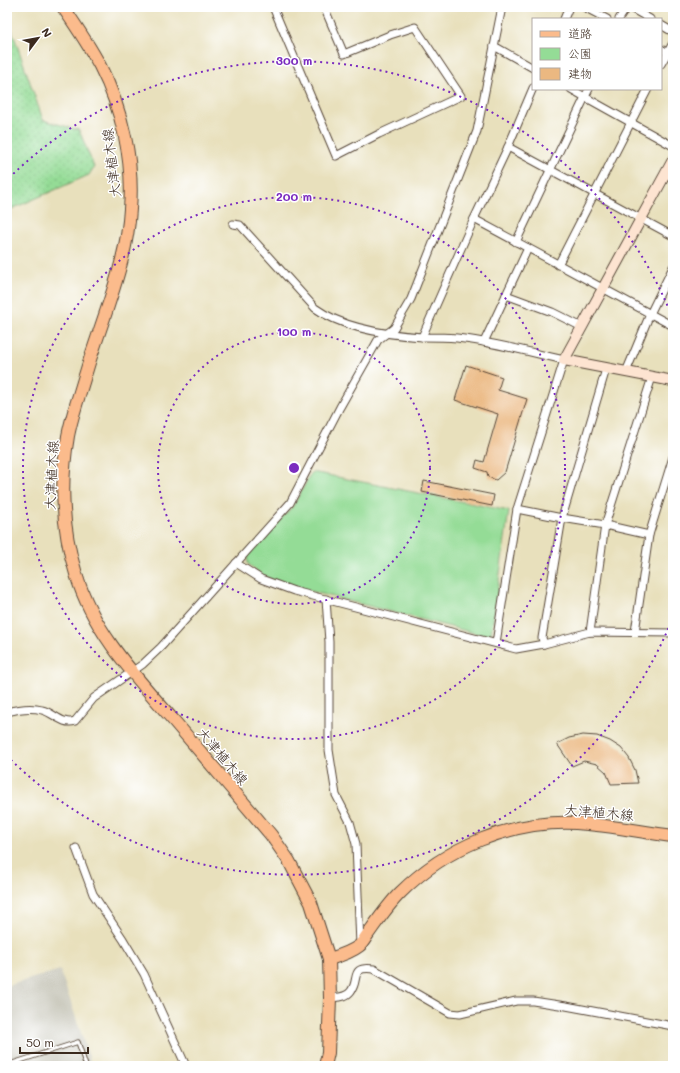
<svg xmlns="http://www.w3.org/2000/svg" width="680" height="1073" font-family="Mali,'Klee One',sans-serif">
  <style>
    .industrial { fill: #c6c5b8 }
    .grass { fill: url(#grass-dots); stroke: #68835a }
    .park { fill: #94dc96; stroke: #68835a }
    .building { fill: #ebb881 }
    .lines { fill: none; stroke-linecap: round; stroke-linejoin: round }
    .lane-casing { stroke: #554536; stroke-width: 5.5 }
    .street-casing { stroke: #554536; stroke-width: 9 }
    .secondary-casing { stroke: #554536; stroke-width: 12 }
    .primary-casing { stroke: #554536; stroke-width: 14 }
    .lane { stroke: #fff; stroke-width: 3.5 }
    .street { stroke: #fff; stroke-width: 7 }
    .secondary { stroke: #fde4d1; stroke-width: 10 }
    .primary { stroke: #fbbb8c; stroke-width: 12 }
    .ring { fill: none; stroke: #7b2cbf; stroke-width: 2; stroke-dasharray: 2 4 }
    .labels { text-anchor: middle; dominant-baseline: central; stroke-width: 3; stroke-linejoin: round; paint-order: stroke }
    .street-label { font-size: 14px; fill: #3b2a1e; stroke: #fff }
    .centre { fill: #7b2cbf; stroke: #fff; stroke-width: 2 }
    .ring-label { font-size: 12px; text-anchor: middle; font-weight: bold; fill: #7b2cbf; stroke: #fff; stroke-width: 3; stroke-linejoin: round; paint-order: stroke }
  </style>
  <defs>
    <pattern id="grass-dots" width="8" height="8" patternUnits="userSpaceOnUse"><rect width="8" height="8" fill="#94dc96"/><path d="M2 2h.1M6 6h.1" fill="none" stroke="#80bd81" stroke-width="1.8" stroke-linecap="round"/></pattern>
  </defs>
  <rect width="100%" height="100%" fill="#fff"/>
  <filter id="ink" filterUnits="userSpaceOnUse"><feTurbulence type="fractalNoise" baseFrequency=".025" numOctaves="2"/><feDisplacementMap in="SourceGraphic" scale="8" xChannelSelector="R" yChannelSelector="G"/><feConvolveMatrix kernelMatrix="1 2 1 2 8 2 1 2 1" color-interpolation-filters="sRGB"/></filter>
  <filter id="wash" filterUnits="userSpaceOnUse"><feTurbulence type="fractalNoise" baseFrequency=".012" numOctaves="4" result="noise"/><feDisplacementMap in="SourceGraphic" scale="16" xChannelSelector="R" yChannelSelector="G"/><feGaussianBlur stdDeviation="0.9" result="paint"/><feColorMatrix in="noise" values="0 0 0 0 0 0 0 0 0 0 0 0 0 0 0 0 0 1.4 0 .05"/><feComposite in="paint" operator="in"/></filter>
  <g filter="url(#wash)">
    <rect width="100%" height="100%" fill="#e8e0bc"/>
    <path class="industrial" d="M60 970 92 1066H7V986Z"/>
    <path class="grass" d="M7 16 43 120 79 130 94 167 89 175 7 211Z"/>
    <path class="park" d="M312 472 509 511 491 635 486 636 294 587 263 576 248 564 247 555 293 506Z"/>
    <g id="blocks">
      <g class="building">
        <path d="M466 365 502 377 498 390 527 399 505 472 496 480 488 477 487 472 475 468 477 460 484 462 498 414 455 400Z"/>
        <path d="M424 481 494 495 492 506 422 492Z"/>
        <path d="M583 735 597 736 610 741 621 748 629 758 635 770 638 783 611 784 606 772 597 764 584 761 572 766 557 744 569 738Z"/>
      </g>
    </g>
  </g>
  <g filter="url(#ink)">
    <use href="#blocks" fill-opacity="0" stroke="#554536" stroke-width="1"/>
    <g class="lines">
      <defs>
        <path id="lane" d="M7 1065 78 1042 86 1066"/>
        <g id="street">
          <path d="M273 7 336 156 379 134 461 96 415 27 390 35 344 54 324 7"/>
          <path d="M584 7 607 19"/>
          <path d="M629 7 650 19"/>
          <path d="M564 19 569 7"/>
          <path d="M619 19 627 7"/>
          <path d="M661 25 673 32"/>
          <path d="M494 46 533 68"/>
          <path d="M661 49 673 56"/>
          <path d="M661 64 673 43"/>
          <path d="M571 89 585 97 589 89"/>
          <path d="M508 147 673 236"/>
          <path d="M474 219 673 326"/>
          <path d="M233 224 240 225 315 308C344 329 387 335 423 337 434 337 445 337 457 338 493 342 529 352 564 360L517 509 496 643"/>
          <path d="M516 242 585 97 673 146"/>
          <path d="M558 265 648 89"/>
          <path d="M506 295 528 248"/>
          <path d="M422 337 474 219 508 147 533 88"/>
          <path d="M484 342 506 295 552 312 582 327"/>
          <path d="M606 369 562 518 605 525 652 377"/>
          <path d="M626 372 650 314 673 267"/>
          <path d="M517 509 562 518 542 638 544 644"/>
          <path d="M236 563 261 579 294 591 516 649 544 644 590 632 673 633"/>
          <path d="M326 599 329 642V750L336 795 350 822 356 844 360 945"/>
          <path d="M590 632 605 525 649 535"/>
          <path d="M635 632 649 535 673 457"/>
          <path d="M7 712C18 709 31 707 42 710 53 712 63 726 75 721L94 698 143 664 161 647 290 503 340 407 378 340 394 328 411 299 477 131 502 7"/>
          <path d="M76 848 93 894 123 939 144 974 186 1066"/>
          <path d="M330 998C337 997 346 998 351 991 360 979 349 966 374 969L450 1013 460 1014 516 1001H533L566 1006 673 1026"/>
        </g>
        <path id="secondary" d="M673 160 564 360 673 381"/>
        <g id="primary">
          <path d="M63 7C76 26 89 45 100 66 122 109 134 161 130 209 128 245 117 279 106 312 95 343 85 374 76 405 73 415 70 426 68 436 60 482 62 529 76 574 93 632 136 677 175 722 207 760 239 797 271 835L289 861 311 903 329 959 330 998 328 1053 325 1066"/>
          <path d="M329 959C339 956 350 953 359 946 363 943 365 938 368 934 378 920 388 905 400 893 446 847 511 820 576 823 609 825 641 832 673 836"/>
        </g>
      </defs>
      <use href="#lane" class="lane-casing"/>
      <use href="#street" class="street-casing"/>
      <use href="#secondary" class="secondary-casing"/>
      <use href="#primary" class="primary-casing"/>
      <use href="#lane" class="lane"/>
      <use href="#street" class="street"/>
      <use href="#secondary" class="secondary"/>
      <use href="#primary" class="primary"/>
    </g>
  </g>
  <g class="ring">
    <circle cx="294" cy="468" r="136"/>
    <circle cx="294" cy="468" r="271"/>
    <path d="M673 617A407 407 0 0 1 9 758M9 178A407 407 0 0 1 673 319"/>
  </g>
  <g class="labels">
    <g class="street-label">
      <text transform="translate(111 163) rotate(-97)">大津植木線</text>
      <text transform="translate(51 475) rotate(-87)">大津植木線</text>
      <text transform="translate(223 756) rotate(50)">大津植木線</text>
      <text transform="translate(599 812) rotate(5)">大津植木線</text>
    </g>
  </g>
  <circle cx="294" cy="468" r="6" class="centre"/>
  <g class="ring-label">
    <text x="294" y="65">300 m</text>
    <text x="294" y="201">200 m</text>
    <text x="294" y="336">100 m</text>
  </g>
  <rect width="680" height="1073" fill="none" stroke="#fff" stroke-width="24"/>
  <rect x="532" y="18" width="130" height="72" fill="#ffffff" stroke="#b1aaa5"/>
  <rect x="540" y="31" width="20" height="6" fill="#fbbb8c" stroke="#b1aaa5"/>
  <text x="568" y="38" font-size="12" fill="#3b2a1e">道路</text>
  <rect x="540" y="48" width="20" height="12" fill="#94dc96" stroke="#b1aaa5"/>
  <text x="568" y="58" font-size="12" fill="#3b2a1e">公園</text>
  <rect x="540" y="68" width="20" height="12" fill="#ebb881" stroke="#b1aaa5"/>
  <text x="568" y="78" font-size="12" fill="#3b2a1e">建物</text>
  <g transform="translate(38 38) rotate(58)" stroke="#ffffff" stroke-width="3" paint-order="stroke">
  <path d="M0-3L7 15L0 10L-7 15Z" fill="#3b2a1e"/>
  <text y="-6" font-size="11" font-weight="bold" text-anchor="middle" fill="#3b2a1e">N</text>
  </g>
  <path d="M20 1047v6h68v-6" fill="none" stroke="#3b2a1e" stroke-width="2"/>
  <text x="26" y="1047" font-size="12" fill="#3b2a1e" stroke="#ffffff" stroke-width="3" paint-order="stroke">50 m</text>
</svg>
